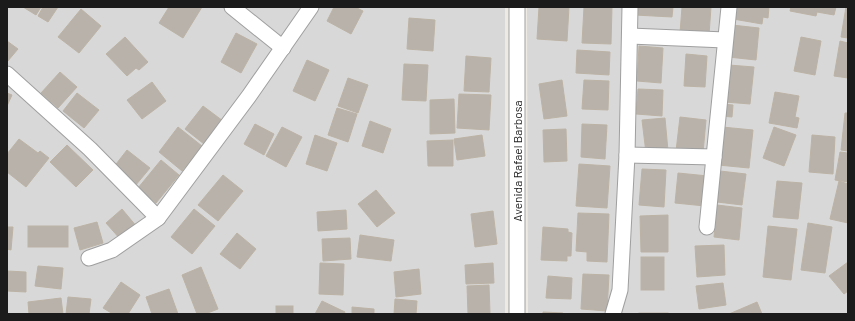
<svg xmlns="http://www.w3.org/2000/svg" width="855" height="321" font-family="Barlow,sans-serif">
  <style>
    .residential { fill: #d9d8d8 }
    .building { fill: #b8b2ab; stroke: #bcb3a5 }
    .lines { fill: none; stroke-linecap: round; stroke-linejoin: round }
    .minor-casing { stroke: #9f9f9f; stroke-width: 17 }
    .minor { stroke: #fff; stroke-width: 15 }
    .labels { text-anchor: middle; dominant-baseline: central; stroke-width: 4; stroke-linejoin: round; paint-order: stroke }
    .street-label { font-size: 12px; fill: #1b1b1b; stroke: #fff }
  </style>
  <rect width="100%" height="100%" fill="#eceae2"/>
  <g class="residential">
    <rect x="7" y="7" width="498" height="307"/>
    <path d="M527 7H848V314H528Z"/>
  </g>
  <g class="building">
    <path d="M23 7H41L36 15Z"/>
    <path d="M43 7H58L48 22 38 16Z"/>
    <path d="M169 7H202L183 38 159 23Z"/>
    <path d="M334 7H355L363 11 351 34 327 21Z"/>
    <path d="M539 7H569L567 41 537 39Z"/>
    <path d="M584 7H612L611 44 582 43Z"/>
    <path d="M635 7H673L672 17 635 15Z"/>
    <path d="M682 7H711L709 35 680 33Z"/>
    <path d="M735 7H769L768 18 763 17 762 24 733 19Z"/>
    <path d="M791 7H836L834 15 817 12 816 16 790 11Z"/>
    <path d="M846 7H848V38L841 37Z"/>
    <path d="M81 9 101 26 79 53 58 37Z"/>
    <path d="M409 18 435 20 433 51 407 49Z"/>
    <path d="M732 25 759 28 756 60 728 57Z"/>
    <path d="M236 33 257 44 241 73 221 62Z"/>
    <path d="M125 37 148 62 139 70 136 68 127 76 106 54Z"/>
    <path d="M801 37 821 41 815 75 794 71Z"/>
    <path d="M7 41 18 49 7 62Z"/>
    <path d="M840 41 848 43V78L834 76Z"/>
    <path d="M639 46 663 48 661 83 637 81Z"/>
    <path d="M577 50 610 52 609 75 576 73Z"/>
    <path d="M686 54 707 56 705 87 684 86Z"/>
    <path d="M466 56 491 58 489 92 464 91Z"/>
    <path d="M307 60 329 70 315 101 293 91Z"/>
    <path d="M404 64 428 65 426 101 402 100Z"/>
    <path d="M729 65 754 67 750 104 725 102Z"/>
    <path d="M60 72 77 87 58 108 41 93Z"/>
    <path d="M348 78 368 85 358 113 338 106Z"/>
    <path d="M562 80 567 116 544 119 539 84Z"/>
    <path d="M584 80 609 81 608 110 582 109Z"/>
    <path d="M152 82 166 101 142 119 127 100Z"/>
    <path d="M638 89 663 90 662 116 636 114Z"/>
    <path d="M775 92 799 96 795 117 799 118 797 128 769 123Z"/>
    <path d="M7 93 12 95 7 106Z"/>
    <path d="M77 93 99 110 84 128 63 111Z"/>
    <path d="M459 94 491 95 489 130 457 128Z"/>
    <path d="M454 99 455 133 430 134V100Z"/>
    <path d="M722 104 733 105 732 117 721 116Z"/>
    <path d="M203 106 223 121 204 144 185 129Z"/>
    <path d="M337 108 357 114 348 142 328 135Z"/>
    <path d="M845 113H848V151L841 150Z"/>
    <path d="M680 117 706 120 703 153 676 151Z"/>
    <path d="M665 118 668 151 646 153 642 120Z"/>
    <path d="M370 121 391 129 383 153 362 146Z"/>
    <path d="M255 124 274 134 264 155 244 144Z"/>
    <path d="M582 124 607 125 605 159 581 157Z"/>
    <path d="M178 127 202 146 182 171 159 152Z"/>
    <path d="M282 127 302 137 286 167 266 156Z"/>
    <path d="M722 127 753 130 749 168 718 165Z"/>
    <path d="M774 127 796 135 784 166 763 158Z"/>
    <path d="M566 129 567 161 544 162 543 130Z"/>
    <path d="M315 135 337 143 327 171 306 164Z"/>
    <path d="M482 135 485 156 457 160 454 139Z"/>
    <path d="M812 135 835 137 833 174 809 172Z"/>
    <path d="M19 139 38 153 40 151 49 158 26 187 7 172V154Z"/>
    <path d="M453 140V166H428L427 141Z"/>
    <path d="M67 145 93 170 76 187 50 162Z"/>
    <path d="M127 150 150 168 135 186 113 168Z"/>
    <path d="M840 152 848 153V182L835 180Z"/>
    <path d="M161 160 179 175 156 203 138 188Z"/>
    <path d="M579 164 610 166 607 208 576 206Z"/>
    <path d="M642 169 666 170 664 207 639 205Z"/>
    <path d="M720 171 746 174 742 205 717 202Z"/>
    <path d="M678 173 708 176 705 206 675 203Z"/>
    <path d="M223 175 243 191 218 221 198 205Z"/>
    <path d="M777 181 802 183 798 219 773 217Z"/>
    <path d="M839 181 848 184V223L830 219Z"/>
    <path d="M376 190 395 213 377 227 358 204Z"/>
    <path d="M717 205 742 208 739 240 714 237Z"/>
    <path d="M122 209 137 227 121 240 106 223Z"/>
    <path d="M194 209 215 226 192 254 171 237Z"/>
    <path d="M346 210 347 229 318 231 317 212Z"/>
    <path d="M493 211 497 244 475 247 471 214Z"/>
    <path d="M578 213 609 214 607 262 587 261V252L576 251Z"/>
    <path d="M668 215V252H641L640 216Z"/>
    <path d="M97 222 103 243 80 250 74 228Z"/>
    <path d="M808 223 832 227 825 273 801 270Z"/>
    <rect x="28" y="226" width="40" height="21"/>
    <path d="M768 226 797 229 791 280 763 277Z"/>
    <path d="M7 227H13L11 250 7 249Z"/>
    <path d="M543 227 568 229V232L572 233 571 256H567V261L541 260Z"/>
    <path d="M237 233 256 249 240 269 220 254Z"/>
    <path d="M360 235 394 240 391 261 357 257Z"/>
    <path d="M350 238 351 259 323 261 322 239Z"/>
    <path d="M724 245 725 275 697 277 695 246Z"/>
    <rect x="641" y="257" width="23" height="33"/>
    <path d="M848 262V291L844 294 829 276Z"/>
    <path d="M320 263 344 264 343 295 319 294Z"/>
    <path d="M493 263 494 283 466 284 465 265Z"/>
    <path d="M38 266 63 268 61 289 35 286Z"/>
    <path d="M201 267 218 309 205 314H197L182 275Z"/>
    <path d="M419 269 421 294 396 297 394 272Z"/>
    <path d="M7 271 26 272V292L7 291Z"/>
    <path d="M583 274 609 275 607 311 581 309Z"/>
    <path d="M548 276 572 278 571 299 546 298Z"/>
    <path d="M121 282 140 295 128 314H113L103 308Z"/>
    <path d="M723 283 726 305 699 309 696 286Z"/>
    <path d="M489 285 490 313 468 314 467 286Z"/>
    <path d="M169 289 178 314H152L146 297Z"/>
    <path d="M68 297 91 299 89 314H66Z"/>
    <path d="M61 298 63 314H29L28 302Z"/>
    <path d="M395 299 417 301 416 314H394Z"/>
    <path d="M322 301 345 312 344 314H315Z"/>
    <path d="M757 302 762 314H729Z"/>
    <rect x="276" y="306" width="17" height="8"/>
    <path d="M352 307 374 309V314H352Z"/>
    <path d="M543 312 563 313V314H543Z"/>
    <rect x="639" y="313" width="29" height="1"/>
  </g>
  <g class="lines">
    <defs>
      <g id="minor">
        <path d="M232 7 283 48"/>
        <path d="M517 7V314"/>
        <path d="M630 36 725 40"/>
        <path d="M7 74 90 149 158 218 249 96 311 7"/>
        <path d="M627 155 714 157"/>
        <path d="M707 227 729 7"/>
        <path d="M89 258 112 250 158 218"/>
        <path d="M613 314 620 290 627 155 630 7"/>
      </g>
    </defs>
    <use href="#minor" class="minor-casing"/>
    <use href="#minor" class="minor"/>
  </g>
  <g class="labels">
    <g class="street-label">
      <text transform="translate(517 161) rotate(-90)">Avenida Rafael Barbosa</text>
    </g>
  </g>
  <rect width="855" height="321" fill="none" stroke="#1b1b1b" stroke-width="16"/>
</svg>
